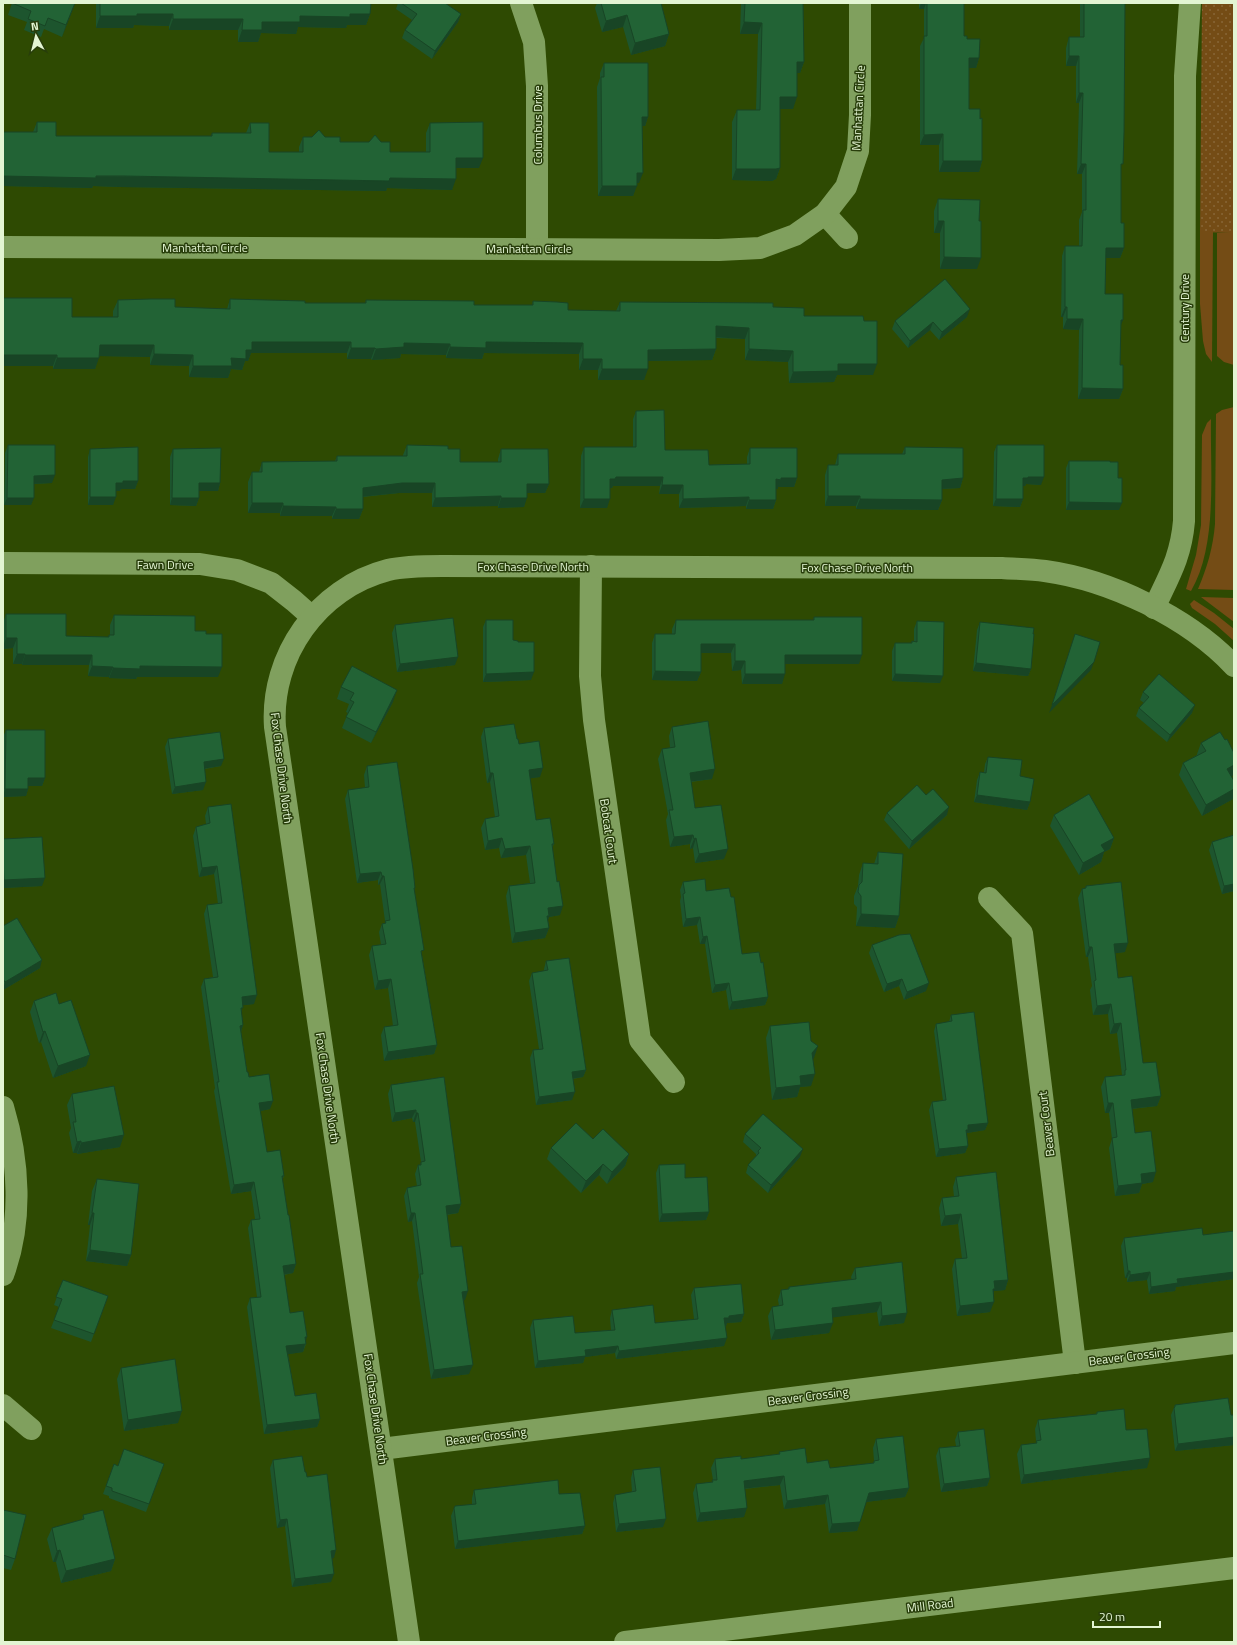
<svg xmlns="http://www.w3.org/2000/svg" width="1237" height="1645" font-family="'Titillium Web',sans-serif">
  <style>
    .grass { fill: #744c15 }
    .park { fill: url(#park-dots) }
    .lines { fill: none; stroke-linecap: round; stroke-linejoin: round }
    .minor { stroke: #80a05e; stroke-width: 22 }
    .wall { fill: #1d552e }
    .shaded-wall { fill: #184525 }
    .building { fill: #226335; stroke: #184525 }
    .labels { text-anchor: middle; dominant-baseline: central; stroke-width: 3; stroke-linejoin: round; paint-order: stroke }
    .street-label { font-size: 12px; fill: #e3f5d3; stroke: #283e0b }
  </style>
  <defs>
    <pattern id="park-dots" width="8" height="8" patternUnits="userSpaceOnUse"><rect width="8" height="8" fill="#744c15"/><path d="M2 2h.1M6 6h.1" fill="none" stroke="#886636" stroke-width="1.8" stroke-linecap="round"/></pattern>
  </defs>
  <rect width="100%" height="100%" fill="#2e4a02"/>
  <g class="grass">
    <path d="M1200 232H1213L1212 362 1206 354 1203 341 1200 304Z"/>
    <path d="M1233 232 1234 365 1224 362 1217 356V233Z"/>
    <path d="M1234 407V590L1198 589C1207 568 1213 548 1215 524L1216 414 1222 410Z"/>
    <path d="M1211 419C1210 472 1218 545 1191 591L1186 589 1196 555 1201 525 1202 435 1207 423Z"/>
    <path d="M1201 597 1234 598V622Z"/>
    <path d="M1194 600 1214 613 1234 629V641L1215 624 1192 608 1190 604Z"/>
  </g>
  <path class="park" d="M1202 3H1234V233L1200 232Z"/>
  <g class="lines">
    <g class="minor">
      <path d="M521 3 534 42 537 86V248"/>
      <path d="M825 214 847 238"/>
      <path d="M3 247 719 250 760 248 795 235 825 214 846 187 858 151 860 115V3"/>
      <path d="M3 563 200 564 237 570 271 583 294 601 312 617"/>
      <path d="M591 566 590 676 594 720 640 1040 674 1082"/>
      <path d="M1154 608C1169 576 1181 557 1184 521L1185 76 1190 3"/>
      <path d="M989 898 1022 933 1075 1363"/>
      <path d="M3 1107C19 1160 23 1222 3 1275"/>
      <path d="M3 1405 31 1429"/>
      <path d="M381 1449 1234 1343"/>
      <path d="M409 1642 275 727C270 656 318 588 388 570 405 566 424 566 442 566L1002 568C1016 569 1031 569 1045 571 1110 580 1188 617 1234 666"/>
      <path d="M625 1642 1234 1568"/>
    </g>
  </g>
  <g class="wall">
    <path d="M12 3H75L62 37 44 29 41 37 24 30 27 22 8 15Z"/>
    <path d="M96 3H371L370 14 366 25H347L346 28 298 27 296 34 261 33 258 42H238V30H169V26L134 25 133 28H96Z"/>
    <path d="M398 3H445L461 14 458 22 432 59 402 38 405 30 412 20 396 9Z"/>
    <path d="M597 3H661L669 34 665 46 631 55 623 27 602 32 595 8Z"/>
    <path d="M741 3H803L804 62 800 73H797L793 109H780V168L776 179 772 181 732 180V122L737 110H756L758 34H740Z"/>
    <path d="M919 3H964V36L967 39 979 58 976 68H969V109L980 119 982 161 979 172H939V145H920V46L924 38V9H919Z"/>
    <path d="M1080 3H1125L1121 169V223L1124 248 1120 258H1106L1105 294 1121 326 1120 365 1123 389 1119 399H1078L1079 330 1063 329V317H1061L1062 256 1065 246H1079V220L1082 212V174H1077L1079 103H1076V66H1066V48L1069 37H1080Z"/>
    <path d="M604 63 648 117 645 126H642L639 183H637L633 196H598L597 87 600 78V73Z"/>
    <path d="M37 122 56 136H211L212 133H246L250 123 269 152H299V147L303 137H325L340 142 390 152H426V133L430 123 479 168H456L452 190 387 188 386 191 120 187 93 186 92 188 3 186 33 132Z"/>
    <path d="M938 199 977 269H940V233H934V211Z"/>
    <path d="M3 298 72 317H113V311L118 300 175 307 227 309 230 299 305 303H365L366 300 474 305H532L533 301 568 310 616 311 620 302 773 307 804 316 864 321 873 375H837L834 382 789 383 788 362 745 360V339L716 338V349L712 360 648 361 644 380H598V370H579V354L484 353 482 359 446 358V355L401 354 400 358 372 360 371 359H347V353H251L248 361H245L242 370 231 369 228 378 189 377V366L150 365V357L99 356 95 369H53V366H3Z"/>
    <path d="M967 317 939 340 930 330 908 348 892 329 895 321Z"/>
    <path d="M636 411 665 450 709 465 747 464V457L750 448 797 478 794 487H778V489L776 488V500L773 509H746V506L679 508V494H659L660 486H613L612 488H610L607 508H580L581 456 584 447H633V419Z"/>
    <path d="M8 445 52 483 34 484 31 505H4L5 453Z"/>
    <path d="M407 445 448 449 460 462H498V459L501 449 549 484 545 493H527L524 507 498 508V506L432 507V493H399L363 497V509L359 519H332V516H280V513H248V482L252 472H259L262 462 335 461 337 456H403V455Z"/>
    <path d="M997 445 1041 485 1026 484 1025 486H1023V499L1020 507 993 506 994 452Z"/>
    <path d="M905 447 963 478 960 488 942 489V500L938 510 856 509V506H825V475L828 465H835L838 454H902Z"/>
    <path d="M90 449 138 481 135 489H121L120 491H116L113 505H88V457Z"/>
    <path d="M173 449 220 483 218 491H199V498L196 506 170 505V457Z"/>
    <path d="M1069 461 1110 462 1118 478 1119 510H1066V468Z"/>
    <path d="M6 614 66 636 108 637 109 635H110V625L114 615 206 634 218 677H137L136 679 109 678V677L88 676 89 665H22V664H13V648L3 649V623Z"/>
    <path d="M814 617 859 664H785L782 684H742L741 670 732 671 731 653H701V672L697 681 652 680V643L655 634H672V629L676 620H813Z"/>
    <path d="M486 620 513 640 518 642 531 680 483 682V627Z"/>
    <path d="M917 621 940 683 892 681V651L895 643H911L912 641 914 642V629Z"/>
    <path d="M980 622 1031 669 1028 676 973 671 977 630Z"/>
    <path d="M395 625 455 665 397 672 392 633Z"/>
    <path d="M341 687 393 702 371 743 342 728 348 713 346 712 349 704 337 699Z"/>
    <path d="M1143 692 1192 713 1167 742 1136 716 1139 708 1144 703 1140 700Z"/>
    <path d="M672 727 712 779 691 782 695 808 724 859 695 863 693 848 690 849V844L670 847 666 820 668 814 658 759 662 749 670 748 669 736Z"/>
    <path d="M484 728 517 739 519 744 540 777 530 778 536 820 554 844 552 848 560 915 549 917 548 920 549 928 545 938 512 943 506 896 509 886 530 883 526 855 501 858 499 848 485 850 481 828 485 819 495 817 490 782 487 783 481 737Z"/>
    <path d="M6 730 45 778 42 786H28V789L26 796 3 797V737Z"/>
    <path d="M168 739 221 766 205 769 203 790 172 794 165 747Z"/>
    <path d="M1201 743 1231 776 1234 781V797L1233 799 1202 816 1179 775 1183 763 1197 755V754Z"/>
    <path d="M988 757 1020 776 1030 802 1027 810 974 802 977 780 980 772H984L985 764Z"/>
    <path d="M367 766 415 888 414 890 422 955 437 1045 434 1054 384 1061 381 1035 384 1027 393 1026 388 988 375 990 369 955 372 946 381 945 379 932 382 924 385 923V921L380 884 378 885V880L357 883 345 799 348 790 365 788 364 775Z"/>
    <path d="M926 795 947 815 909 849 884 820 887 813Z"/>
    <path d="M208 807 254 1004 243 1005 241 1013 243 1025 241 1032 247 1072 270 1109 260 1111 267 1152 284 1176 282 1181 296 1264 293 1273 284 1275 290 1313 306 1342V1344L303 1352 288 1354 295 1396 320 1419 317 1427 264 1434 247 1307 250 1298 257 1297 248 1228 251 1220 255 1219 251 1191 231 1194 214 1091 215 1088 201 987 204 979 213 977 204 914 207 905 218 904 214 874 199 877 193 836 196 827 206 824 205 816Z"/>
    <path d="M1054 815 1114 838 1110 849 1104 852 1101 862 1079 875 1050 826Z"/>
    <path d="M1234 835V891L1222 894 1209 850 1212 842Z"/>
    <path d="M3 839 42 886 3 888Z"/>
    <path d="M878 852 899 916 895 928 856 926 857 907 854 904V896L858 886 859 875 863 863 874 864Z"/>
    <path d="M683 882 706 891 731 897 742 954 761 963 768 997 765 1005 729 1010 726 990 712 993 705 944H700L697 925 683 927 680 901 681 897 680 890Z"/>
    <path d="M1086 886 1125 952 1115 953 1118 978 1143 1063 1161 1096 1157 1106 1132 1109 1135 1133 1153 1182 1142 1184 1139 1193 1115 1196 1109 1148 1112 1139 1109 1113H1105L1101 1087 1105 1077 1122 1075 1117 1033 1110 1034 1108 1014 1093 1015 1090 990 1092 986 1088 957H1086L1078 898 1082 889 1085 888Z"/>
    <path d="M3 926 40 968 3 990Z"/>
    <path d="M872 945 926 991 904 1000 899 986 884 992 869 953Z"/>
    <path d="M546 961 586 1070 583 1077 573 1079 572 1100 536 1105 530 1058 533 1050 539 1049 529 981 532 973 544 971V969Z"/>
    <path d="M34 1001 59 1004 86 1066 53 1078 41 1042 39 1043 30 1012Z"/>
    <path d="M951 1015 988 1123 985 1130 967 1133V1134L968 1146 965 1153 936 1157 929 1110 932 1102 943 1101 934 1031 936 1024 949 1022Z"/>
    <path d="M770 1026 811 1041 814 1058H813L811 1086 800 1087 797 1097 772 1100 766 1038Z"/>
    <path d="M444 1077 461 1204 458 1213 447 1215 451 1247 465 1300H464L469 1374 431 1379 417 1283 419 1277 412 1221 408 1222 404 1196 407 1188 417 1186 415 1174 418 1165H420L421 1162 415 1122H413L412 1118 392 1122 388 1094 391 1085Z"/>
    <path d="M72 1094 120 1147 77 1154V1153H73L69 1133 71 1128 67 1105Z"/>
    <path d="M745 1134 800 1157 768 1193 746 1173 748 1165 756 1156V1154L743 1142Z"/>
    <path d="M593 1139 629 1154 625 1166 607 1184 599 1175 581 1193 547 1159 551 1148Z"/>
    <path d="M659 1165 685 1178 709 1212 706 1220 659 1222 656 1173Z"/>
    <path d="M956 1177 1008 1280 1005 1290 994 1291 993 1294 990 1312 957 1316 952 1269 955 1259H962L958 1224 941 1226 939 1208 942 1198 954 1197 953 1187Z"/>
    <path d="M97 1179 131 1255 127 1266 86 1261 90 1225H88L92 1191Z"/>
    <path d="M1234 1231V1279L1176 1287 1175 1291 1149 1294 1147 1280 1127 1282V1278H1125L1121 1246 1124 1238 1203 1235Z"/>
    <path d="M855 1268 904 1323 879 1326 877 1312 833 1317 829 1333 771 1340 768 1316 772 1307 779 1306 778 1300 781 1290 788 1289 789 1287 852 1280 851 1277Z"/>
    <path d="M63 1280 108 1296 91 1342 51 1328 59 1307 54 1305Z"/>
    <path d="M694 1288 744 1314 741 1322 727 1323 726 1326H725L724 1346 616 1359 615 1353 585 1357 583 1363 535 1368 530 1328 533 1320 575 1333 611 1330 610 1318 612 1310 655 1323 694 1319 691 1295Z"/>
    <path d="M121 1368 178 1423 124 1431 117 1379Z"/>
    <path d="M1175 1405 1231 1415H1234V1445L1175 1451 1171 1415Z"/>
    <path d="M1097 1412 1126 1430 1147 1468 1021 1484 1017 1454 1021 1445 1036 1443V1441L1035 1429 1038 1420 1096 1414Z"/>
    <path d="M958 1432 990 1478 987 1486 941 1492 936 1456 939 1448 956 1446 955 1440Z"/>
    <path d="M876 1439 909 1488 905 1497 866 1502 857 1531 829 1533 825 1504 784 1509 780 1485 745 1489 744 1517 697 1522 693 1493 696 1484 712 1482 713 1480 711 1468 715 1459H741L779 1454V1452L807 1463 830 1468 873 1463 874 1461 873 1448Z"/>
    <path d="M273 1460 305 1472 307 1477 334 1558H332L331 1582 292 1587 285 1526 277 1528 270 1468Z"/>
    <path d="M114 1464 118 1466 164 1464 146 1512 109 1498V1496L103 1494Z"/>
    <path d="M633 1470 663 1527 616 1532 613 1503 615 1495 632 1492 631 1478Z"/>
    <path d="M474 1490 559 1494 585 1526 582 1534 455 1549 451 1516 454 1508 472 1504V1498Z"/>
    <path d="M3 1510 15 1559 11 1570 3 1568Z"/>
    <path d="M83 1515 115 1559 111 1571 61 1583 56 1562H53L47 1539 52 1528 82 1520Z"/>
  </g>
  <g class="shaded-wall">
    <path d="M75 3 62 37 66 25Z"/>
    <path d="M921 3H926L924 9H919Z"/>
    <path d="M137 14H173L169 26 134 25 133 28H96L100 16Z"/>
    <path d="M350 14H370L366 25H347L346 28 298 27 296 34 261 33 258 42H238L242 30 262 22 300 16Z"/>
    <path d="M461 14 458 22 432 59 435 51Z"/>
    <path d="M627 15 623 27 602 32 606 21Z"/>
    <path d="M173 19H243L238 30H169Z"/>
    <path d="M744 22 762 23 758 34H740Z"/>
    <path d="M669 34 665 46 631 55 635 43Z"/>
    <path d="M1069 56H1079L1076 66H1066Z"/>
    <path d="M969 58H979L976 68H966Z"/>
    <path d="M797 62H804L800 73H793Z"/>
    <path d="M1079 93H1083L1079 103H1076Z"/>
    <path d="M780 97H797L793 109H776Z"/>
    <path d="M642 117H648L645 126H639Z"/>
    <path d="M943 134 939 145H920L924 135Z"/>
    <path d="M456 158H483L479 168H452Z"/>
    <path d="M943 161H982L979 172H939Z"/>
    <path d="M1081 164H1086L1082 174H1077Z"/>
    <path d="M780 168 776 179 772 181 732 180 736 169Z"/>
    <path d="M637 173H643L639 183H633Z"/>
    <path d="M3 176 390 178 456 179 452 190 387 188 386 191 120 187 93 186 92 188 3 186Z"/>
    <path d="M602 186H637L633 196H598Z"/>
    <path d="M938 221H944L940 233H934Z"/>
    <path d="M1106 248H1124L1120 258H1102Z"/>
    <path d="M944 257 981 258 977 269H940Z"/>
    <path d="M1065 307H1067L1063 317H1061Z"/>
    <path d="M970 309 967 317 939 340 942 332Z"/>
    <path d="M1067 319H1083L1079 330 1063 329Z"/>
    <path d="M1121 320H1123L1119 330Z"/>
    <path d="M933 322 930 330 908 348 910 341Z"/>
    <path d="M716 326 749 328 745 339 712 337Z"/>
    <path d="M252 342H351L347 353H251L248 361H245L242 370 231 369 228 378 189 377 193 366 231 358 246 350Z"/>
    <path d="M486 342 583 343 579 354 484 353 482 359 446 358 450 347Z"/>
    <path d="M404 343 450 344 446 355 401 354 400 358 372 360 376 349Z"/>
    <path d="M100 345H154L150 357 96 356Z"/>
    <path d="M351 348H375L371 359H347Z"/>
    <path d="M716 349 712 360 644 361 648 350Z"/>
    <path d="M749 349 793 351 788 362 745 360Z"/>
    <path d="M154 354 193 355 189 366 150 365Z"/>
    <path d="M3 355H57L53 366H3Z"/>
    <path d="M57 358H99L95 369H53Z"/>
    <path d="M583 359H602L598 370H579Z"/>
    <path d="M838 364H877L873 375H837L834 382 789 383 793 372Z"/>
    <path d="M602 369H648L644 380H598Z"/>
    <path d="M1082 388 1123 389 1119 399H1078Z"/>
    <path d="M55 475 52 483 31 484 34 476Z"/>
    <path d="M616 477H663L660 486H613L612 488H607L610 479Z"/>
    <path d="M1028 477H1044L1041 485 1026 484 1025 486H1020L1023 478Z"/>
    <path d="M781 478H797L794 487H778V489L773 488 776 479Z"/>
    <path d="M963 478 960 488 938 489 942 480Z"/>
    <path d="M123 481H138L135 489H121L120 491H113L116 483Z"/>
    <path d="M199 483H220L218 491H196Z"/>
    <path d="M402 483H435L432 493H399L359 497 363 488Z"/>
    <path d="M527 484H549L545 493H523Z"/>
    <path d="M662 485H683L679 494H659Z"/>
    <path d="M501 496 498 506 432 507 435 498Z"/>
    <path d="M828 496H860L856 506H825Z"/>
    <path d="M90 497H116L113 505H88Z"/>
    <path d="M749 497 746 506 679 508 683 499Z"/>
    <path d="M7 498H34L31 505H4Z"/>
    <path d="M172 498H199L196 506 170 505Z"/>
    <path d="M501 498H527L524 507 498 508Z"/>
    <path d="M584 499H610L607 508H580Z"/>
    <path d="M860 499 942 500 938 510 856 509Z"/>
    <path d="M996 499H1023L1020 507 993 506Z"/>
    <path d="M749 500H776L773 509H746Z"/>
    <path d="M1069 502 1122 503 1119 510H1066Z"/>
    <path d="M252 503H283L280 513H248Z"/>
    <path d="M283 506 336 507 332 516H280Z"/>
    <path d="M336 509H363L359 519H332Z"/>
    <path d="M6 638H17L13 648 3 649V647Z"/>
    <path d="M701 644H735L731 653H698Z"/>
    <path d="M17 654H25L22 664H13Z"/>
    <path d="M25 655H92L89 665H22Z"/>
    <path d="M785 655H862L859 664H782Z"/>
    <path d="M458 657 455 665 397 672 400 664Z"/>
    <path d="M735 661H745L741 670 732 671Z"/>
    <path d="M1094 662 1091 670 1049 713 1052 705Z"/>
    <path d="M976 663 1031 669 1028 676 973 671Z"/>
    <path d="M92 666 113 667 109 677 88 676Z"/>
    <path d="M140 666 222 667 218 677H137L136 679 109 678 113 668Z"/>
    <path d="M655 671 701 672 697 681 652 680Z"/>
    <path d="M534 672 531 680 483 682 486 674Z"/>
    <path d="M745 674H785L782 684H742Z"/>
    <path d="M895 674 943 676 940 683 892 681Z"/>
    <path d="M397 690 393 702 371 743 376 732Z"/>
    <path d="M1195 705 1192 713 1167 742 1170 735Z"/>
    <path d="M224 759 221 766 201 769 204 762Z"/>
    <path d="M1234 765V775L1223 781 1227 769Z"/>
    <path d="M543 768 540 777 526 779 529 770Z"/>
    <path d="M715 769 712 779 686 782 690 773Z"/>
    <path d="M490 773H493L490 782 487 783Z"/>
    <path d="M28 778H45L42 786H25Z"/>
    <path d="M206 782 203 790 172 794 175 787Z"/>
    <path d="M5 789H28L26 796 3 797Z"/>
    <path d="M1234 789V797L1233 799 1202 816 1206 805Z"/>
    <path d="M977 795 1030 802 1027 810 974 802Z"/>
    <path d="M949 807 947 815 909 849 912 841Z"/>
    <path d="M693 835 690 844 670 847 674 837Z"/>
    <path d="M502 838 499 848 485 850 488 841Z"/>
    <path d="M696 838 693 848 690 849 694 839Z"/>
    <path d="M1114 838 1110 849 1104 852 1101 862 1079 875 1083 863 1101 845Z"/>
    <path d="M530 846 526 855 501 858 505 849Z"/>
    <path d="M728 849 724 859 695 863 699 854Z"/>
    <path d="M217 866 214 874 199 877 202 868Z"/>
    <path d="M381 872 378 880 357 883 360 874Z"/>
    <path d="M382 876H384L380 884 378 885Z"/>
    <path d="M45 878 42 886 3 888V884L4 880Z"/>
    <path d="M1234 884V891L1222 894 1224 886Z"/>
    <path d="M563 906 560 915 549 917 546 925 548 908Z"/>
    <path d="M861 914 899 916 895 928 856 926Z"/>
    <path d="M700 917 697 925 683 927 686 919Z"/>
    <path d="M549 928 545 938 512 943 515 933Z"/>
    <path d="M707 936 705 944H700L703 937Z"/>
    <path d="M1128 943 1125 952 1110 954 1114 944Z"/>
    <path d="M1089 947H1092L1088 957H1086Z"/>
    <path d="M42 960 40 968 3 990 5 982Z"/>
    <path d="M391 979 388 988 375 990 378 981Z"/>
    <path d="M902 979 899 986 884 992 887 984Z"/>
    <path d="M729 983 726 990 712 993 715 985Z"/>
    <path d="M929 983 926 991 904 1000 907 992Z"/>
    <path d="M257 995 254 1004 238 1006 242 997Z"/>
    <path d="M768 997 765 1005 729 1010 732 1002Z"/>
    <path d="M1111 1004 1108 1014 1093 1015 1097 1006Z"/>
    <path d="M1121 1023 1117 1033 1110 1034 1114 1024Z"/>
    <path d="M243 1025 240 1034V1026Z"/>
    <path d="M45 1031 41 1042 39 1043 43 1032Z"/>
    <path d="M437 1045 434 1054 384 1061 388 1052Z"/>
    <path d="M818 1046 814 1058 808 1064 812 1053Z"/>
    <path d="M90 1055 86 1066 53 1078 58 1066Z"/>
    <path d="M586 1070 583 1077 569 1079 572 1072Z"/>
    <path d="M815 1074 811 1086 800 1087 797 1097 772 1100 776 1088 800 1076Z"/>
    <path d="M575 1092 572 1100 536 1105 539 1097Z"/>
    <path d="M1161 1096 1157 1106 1128 1109 1131 1100Z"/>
    <path d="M273 1101 270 1109 256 1112 259 1103Z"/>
    <path d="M1108 1103H1113L1109 1113H1105Z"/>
    <path d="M416 1110 412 1118 392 1122 395 1113Z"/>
    <path d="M416 1113H418L415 1122H413Z"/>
    <path d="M988 1123 985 1130 967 1133 966 1137 963 1138 968 1125Z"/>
    <path d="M124 1135 120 1147 77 1154 81 1143Z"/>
    <path d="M81 1141 77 1153H73L77 1142Z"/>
    <path d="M968 1146 965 1153 936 1157 939 1149Z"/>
    <path d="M803 1149 800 1157 768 1193 771 1185Z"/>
    <path d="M629 1154 625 1166 607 1184 612 1172Z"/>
    <path d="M603 1164 599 1175 581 1193 586 1181Z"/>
    <path d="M1156 1172 1153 1182 1142 1184 1139 1193 1115 1196 1118 1186 1141 1174Z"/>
    <path d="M254 1182 251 1191 231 1194 234 1185Z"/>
    <path d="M461 1204 458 1213 443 1215 446 1206Z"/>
    <path d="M709 1212 706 1220 659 1222 662 1214Z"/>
    <path d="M92 1213H94L90 1225H88Z"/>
    <path d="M411 1213H415L412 1221 408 1222Z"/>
    <path d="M961 1214 958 1224 941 1226 945 1216Z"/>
    <path d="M90 1250 131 1255 127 1266 86 1261Z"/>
    <path d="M296 1264 293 1273 279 1275 283 1266Z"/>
    <path d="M1128 1271H1130L1127 1278H1125Z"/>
    <path d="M1150 1272 1147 1280 1127 1282 1130 1275Z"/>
    <path d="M1234 1272V1279L1176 1287 1175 1291 1149 1294 1151 1287 1177 1279Z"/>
    <path d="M1008 1280 1005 1290 994 1291 992 1299H989L994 1281Z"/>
    <path d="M468 1291 465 1300 459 1301 462 1292Z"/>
    <path d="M881 1302 877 1312 829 1318 832 1308Z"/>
    <path d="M994 1302 990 1312 957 1316 960 1306Z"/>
    <path d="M907 1313 904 1323 879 1326 882 1316Z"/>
    <path d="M744 1314 741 1322 727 1323 726 1326H721L724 1318 729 1316Z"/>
    <path d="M833 1323 829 1333 771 1340 775 1330Z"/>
    <path d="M305 1337H307L303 1352 283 1355 286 1346Z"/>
    <path d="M727 1338 724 1346 616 1359 619 1351Z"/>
    <path d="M618 1346 615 1353 585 1357 583 1363 535 1368 538 1361 585 1350Z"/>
    <path d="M473 1365 469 1374 431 1379 434 1370Z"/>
    <path d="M182 1411 178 1423 124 1431 128 1420Z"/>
    <path d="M320 1419 317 1427 264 1434 267 1425Z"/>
    <path d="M1234 1437V1445L1175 1451 1178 1444Z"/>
    <path d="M1150 1458 1147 1468 1021 1484 1024 1475Z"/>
    <path d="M784 1476 780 1485 740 1489 744 1481Z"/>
    <path d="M990 1478 987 1486 941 1492 944 1484Z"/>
    <path d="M909 1488 905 1497 866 1502 869 1493Z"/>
    <path d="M828 1495 825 1504 784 1509 787 1501Z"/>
    <path d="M747 1508 744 1517 697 1522 700 1513Z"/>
    <path d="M287 1519 285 1526 277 1528 280 1520Z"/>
    <path d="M666 1519 663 1527 616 1532 619 1524Z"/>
    <path d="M860 1522 857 1531 829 1533 832 1524Z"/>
    <path d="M585 1526 582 1534 455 1549 458 1541Z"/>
    <path d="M60 1550 56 1562H53L57 1551Z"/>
    <path d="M336 1550 334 1558 328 1559 331 1551Z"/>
    <path d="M115 1559 111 1571 61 1583 66 1571Z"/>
    <path d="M334 1574 331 1582 292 1587 295 1579Z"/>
  </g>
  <g class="building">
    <path d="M12 3H75L66 25 48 18 45 26 28 19 31 11Z"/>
    <path d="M100 3H371L370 14H350V17L300 16V22H262V30H242L243 19H173V14H137V16H100Z"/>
    <path d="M401 3H445L461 14 435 51 405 30 417 14Z"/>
    <path d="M601 3H661L669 34 635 43 627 15 606 21Z"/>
    <path d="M745 3H803L804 62H797V97H780V168L776 169H736L737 110H760L762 23 744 22Z"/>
    <path d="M927 3H964V36H967V39H980L979 58H969V109H980V119L982 118V161H943V134L924 135V36H927Z"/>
    <path d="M1084 3H1125L1124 132 1123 164H1121V223H1124V248H1106L1105 294H1123V320H1121L1120 365H1123V389L1082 388 1083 319H1067V307H1065V246H1082L1083 210H1086V164H1081L1083 93H1079V56H1069V37H1084Z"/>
    <path d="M604 63H648V117H642L643 173H637V186H602L601 77H604Z"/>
    <path d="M37 122H56V136H212V133H251L250 123H269V152H303V137H312L319 130 325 137H340V142H369L375 135 381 142H390V152H430V123L483 122V158H456V179L390 178 389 181 124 176H96V178L3 176V132H37Z"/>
    <path d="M938 199 980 200 979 221H981V258L944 257V221H938Z"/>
    <path d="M945 279 970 309 942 332 933 322 910 341 895 321Z"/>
    <path d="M3 298H72V317H118V300L151 299H175V307L230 309V299L305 301V303H366V300L474 301V305H533V301L557 302 568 303V310L620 311V302L773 303V307L804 308V316H863L864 321H877V364H838V371L793 372V351L749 349V328L716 326V349L648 350V369H602V359H583V343L486 342V348L450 347V344L404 343V347L376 349 375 348H351V342H252V350H246V359L231 358 232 366H193V355L154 354V345H100L99 358H57V355H3Z"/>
    <path d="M664 410 665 450H708L709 465 750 464V448H797V478H781V480L776 479V500H749V497L683 499V485H662L663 477H616L615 479H610V499H584V447H636V411Z"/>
    <path d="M8 445H55V475L34 476V498H7Z"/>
    <path d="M407 445 448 446V449H460V462H501V449H548L549 484H527V498H501V496L435 498V483H402L363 488V509H336V507L283 506V503H252V472H262V462L337 461V456H407Z"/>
    <path d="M997 445H1044V477H1028V478H1023V499H996Z"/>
    <path d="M138 447V481H123V483H116V497H90V449Z"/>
    <path d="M905 447 963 448V478L942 480V500L860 499V496H828V465H838V454H905Z"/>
    <path d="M221 448 220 483H199V498H172L173 449Z"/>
    <path d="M1069 461H1110V462H1118V478H1122V503L1069 502Z"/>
    <path d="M6 614H66V636L109 637V635H114V615L195 616V631H206V634H222V667L140 666V669L113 668V667L92 666V655H25V654H17V638H6Z"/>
    <path d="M814 617H862V655H785V674H745V661H735V644H701V672L655 671V634H675L676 620H814Z"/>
    <path d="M453 618 458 657 400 664 395 625Z"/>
    <path d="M486 620H513V640L518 641V642H534V672L486 674Z"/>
    <path d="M917 621 944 622 943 676 895 674V643H912V641L917 642Z"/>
    <path d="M980 622 1034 628 1033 634H1034L1031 669 976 663Z"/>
    <path d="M1075 634 1100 642 1094 662 1052 705Z"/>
    <path d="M352 666 397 690 376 732 346 717 354 702 350 700 354 693 341 687Z"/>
    <path d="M1159 674 1195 705 1170 735 1139 708 1149 697 1143 692Z"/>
    <path d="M708 721 715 769 690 773 695 808 721 805 728 849 699 854 696 838 694 839 693 835 674 837 669 810H673L662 749 675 747 672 727Z"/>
    <path d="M514 724 517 739H518L519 744 539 741 543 768 529 770 536 820 550 818 554 844H552L557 882 559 881 563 906 548 908 549 916H547L549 928 515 933 509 886 535 883 530 846 505 849 502 838 488 841 485 819 499 816 493 773H490L484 728Z"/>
    <path d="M6 730H45V778H28V789H5Z"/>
    <path d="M220 732 224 759 204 762 206 782 175 787 168 739Z"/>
    <path d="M1220 732 1225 740 1227 739 1234 753V765L1227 769 1234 781V789L1206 805 1183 763 1206 751 1201 743Z"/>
    <path d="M988 757 1022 760 1020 776 1034 779 1030 802 977 795 980 772 986 773Z"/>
    <path d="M397 762 413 869 415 888H414L424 950 421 951 437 1045 388 1052 384 1027 398 1025 391 979 378 981 372 946 386 944 382 924 386 923 385 921 390 920 384 876H382L381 872 360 874 348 790 369 787 367 766Z"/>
    <path d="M917 785 926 795 933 789 949 807 912 841 887 813Z"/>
    <path d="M1089 794 1114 838 1101 845 1105 851 1083 863 1054 815Z"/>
    <path d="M231 804 257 995 242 997 243 1008H241L243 1025 240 1026 247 1072H248L249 1077 269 1074 273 1101 259 1103 267 1152 280 1150 284 1176H282L288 1215H289L296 1264 283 1266 290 1313 303 1311 307 1337H305L306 1344 286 1346 295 1396 316 1393 320 1419 267 1425 250 1298 261 1297 251 1220 260 1219 254 1182 234 1185 217 1082H219L204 979 218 977 207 905 222 903 217 866 202 868 196 827 210 823 208 807Z"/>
    <path d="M1234 835V884L1224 886 1212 842Z"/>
    <path d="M42 837 45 878 4 880 3 860V839Z"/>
    <path d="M878 852 903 854 899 916 861 914V896L858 892 859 885 862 882 863 863 878 864Z"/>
    <path d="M705 879 706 891 729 888 731 897H734L742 954 759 952 761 963 763 962 768 997 732 1002 729 983 715 985 707 936 703 937 700 917 686 919 683 894 685 893 683 882Z"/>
    <path d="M1121 882 1128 943 1114 944 1118 978 1132 976 1143 1063 1156 1062 1161 1096 1131 1100 1135 1133 1151 1131 1156 1172 1141 1174 1142 1183 1118 1186 1112 1138 1117 1137 1113 1103H1108L1105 1077 1125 1075V1070H1126L1121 1023 1114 1024 1111 1004 1097 1006 1094 981 1096 980 1092 947H1089L1082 889 1086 888V886Z"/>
    <path d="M17 918 42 960 5 982 3 979V926Z"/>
    <path d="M910 934 929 983 907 992 902 979 887 984 872 945 899 935Z"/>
    <path d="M569 958 586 1070 572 1072 575 1092 539 1097 533 1050 543 1049 532 973 548 970 546 961Z"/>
    <path d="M56 993 59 1004 71 1000 90 1055 58 1066 45 1031 43 1032 34 1001Z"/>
    <path d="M974 1012 988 1123 968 1125V1130H966L968 1146 939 1149 932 1102 946 1100 936 1024 952 1021 951 1015Z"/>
    <path d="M809 1022 811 1041 818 1046 812 1053 815 1074 800 1076 801 1085 776 1088 770 1026Z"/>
    <path d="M444 1077 461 1204 446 1206 451 1247 462 1246 468 1291 462 1292 473 1365 434 1370 420 1274H423L415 1213H411L407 1188 421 1185 418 1165H421V1162L425 1161 418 1113H416V1110L395 1113 391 1085Z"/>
    <path d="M114 1086 124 1135 81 1143V1141L77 1142 73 1122H76L72 1094Z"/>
    <path d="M763 1114 803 1149 771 1185 748 1165 759 1153 758 1151 761 1148 745 1134Z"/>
    <path d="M576 1123 593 1139 603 1129 629 1154 612 1172 603 1164 586 1181 551 1148Z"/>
    <path d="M685 1164V1178L707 1177 709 1212 662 1214 659 1165Z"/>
    <path d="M996 1172 1008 1280 994 1281 995 1289H993L994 1302 960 1306 955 1259 967 1258 961 1214 945 1216 942 1198 959 1196 956 1177Z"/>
    <path d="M97 1179 139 1184 131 1255 90 1250 94 1213H92Z"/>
    <path d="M1202 1228 1203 1235 1234 1231V1272L1177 1279 1178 1283 1151 1287 1150 1272 1130 1275V1271H1128L1124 1238Z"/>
    <path d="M902 1262 907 1313 882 1316 881 1302 832 1308 833 1323 775 1330 772 1307 783 1305 781 1290 789 1289V1287L856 1279 855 1268Z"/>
    <path d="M63 1280 108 1296 94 1334 54 1320 62 1299 56 1297Z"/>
    <path d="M741 1284 744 1314 729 1316V1318H724L727 1338 619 1351 618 1346 585 1350 586 1356 538 1361 533 1320 573 1316 575 1333 615 1330 612 1310 653 1305 655 1323 698 1319 694 1288Z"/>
    <path d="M175 1359 182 1411 128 1420 121 1368Z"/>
    <path d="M1228 1398 1231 1415H1234V1437L1178 1444 1174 1408 1175 1407V1405Z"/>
    <path d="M1124 1409 1126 1430 1147 1429 1150 1458 1024 1475 1021 1445 1037 1443 1036 1441 1041 1440 1038 1420 1097 1414V1412Z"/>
    <path d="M984 1429 990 1478 944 1484 939 1448 960 1446 958 1432Z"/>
    <path d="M903 1436 909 1488 869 1493 860 1522 832 1524 828 1495 787 1501 784 1476 744 1481 747 1508 700 1513 696 1484 713 1482 712 1480H717L715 1459 741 1456V1459L780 1454 779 1452 805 1448 807 1463 828 1460 830 1468 874 1463V1461L879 1460 876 1439Z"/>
    <path d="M124 1449 164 1464 149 1504 112 1491V1488L106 1486 114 1464 118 1466Z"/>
    <path d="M302 1456 305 1472H306L307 1477 327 1474 336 1550 331 1551 334 1574 295 1579 287 1519 280 1520 273 1460Z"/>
    <path d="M660 1467 666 1519 619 1524 615 1495 636 1491 633 1470Z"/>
    <path d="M558 1480 559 1494 580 1493 585 1526 458 1541 454 1508 455 1506 476 1504 474 1490Z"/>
    <path d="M3 1510 26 1515 15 1559 3 1555Z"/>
    <path d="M103 1510 115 1559 66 1571 60 1550 57 1551 52 1528 84 1519 83 1515Z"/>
  </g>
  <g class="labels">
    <g class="street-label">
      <text transform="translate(858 108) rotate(-87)">Manhattan Circle</text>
      <text transform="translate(537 125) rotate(-90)">Columbus Drive</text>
      <text x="205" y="247">Manhattan Circle</text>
      <text x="529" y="248">Manhattan Circle</text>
      <text transform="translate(1184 308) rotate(-90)">Century Drive</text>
      <text x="165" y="564">Fawn Drive</text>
      <text x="533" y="566">Fox Chase Drive North</text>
      <text x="857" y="567">Fox Chase Drive North</text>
      <text transform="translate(282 768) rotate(83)">Fox Chase Drive North</text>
      <text transform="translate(609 831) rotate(82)">Bobcat Court</text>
      <text transform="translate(328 1088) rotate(82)">Fox Chase Drive North</text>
      <text transform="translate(1046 1124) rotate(-97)">Beaver Court</text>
      <text transform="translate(1129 1356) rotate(-7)">Beaver Crossing</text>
      <text transform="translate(808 1396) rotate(-7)">Beaver Crossing</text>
      <text transform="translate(376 1409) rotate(82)">Fox Chase Drive North</text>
      <text transform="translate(486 1436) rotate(-7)">Beaver Crossing</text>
      <text transform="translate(930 1605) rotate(-7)">Mill Road</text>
    </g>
  </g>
  <rect width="1237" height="1645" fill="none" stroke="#e3f5d3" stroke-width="8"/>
  <g transform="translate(36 36) rotate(353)" stroke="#283e0b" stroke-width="3" paint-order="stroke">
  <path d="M0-3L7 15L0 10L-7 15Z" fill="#e3f5d3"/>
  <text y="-6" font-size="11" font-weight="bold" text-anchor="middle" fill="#e3f5d3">N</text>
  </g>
  <path d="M1093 1621v6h67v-6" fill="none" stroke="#e3f5d3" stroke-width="2"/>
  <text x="1099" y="1621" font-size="12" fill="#e3f5d3" stroke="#283e0b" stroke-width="3" paint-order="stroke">20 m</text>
</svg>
